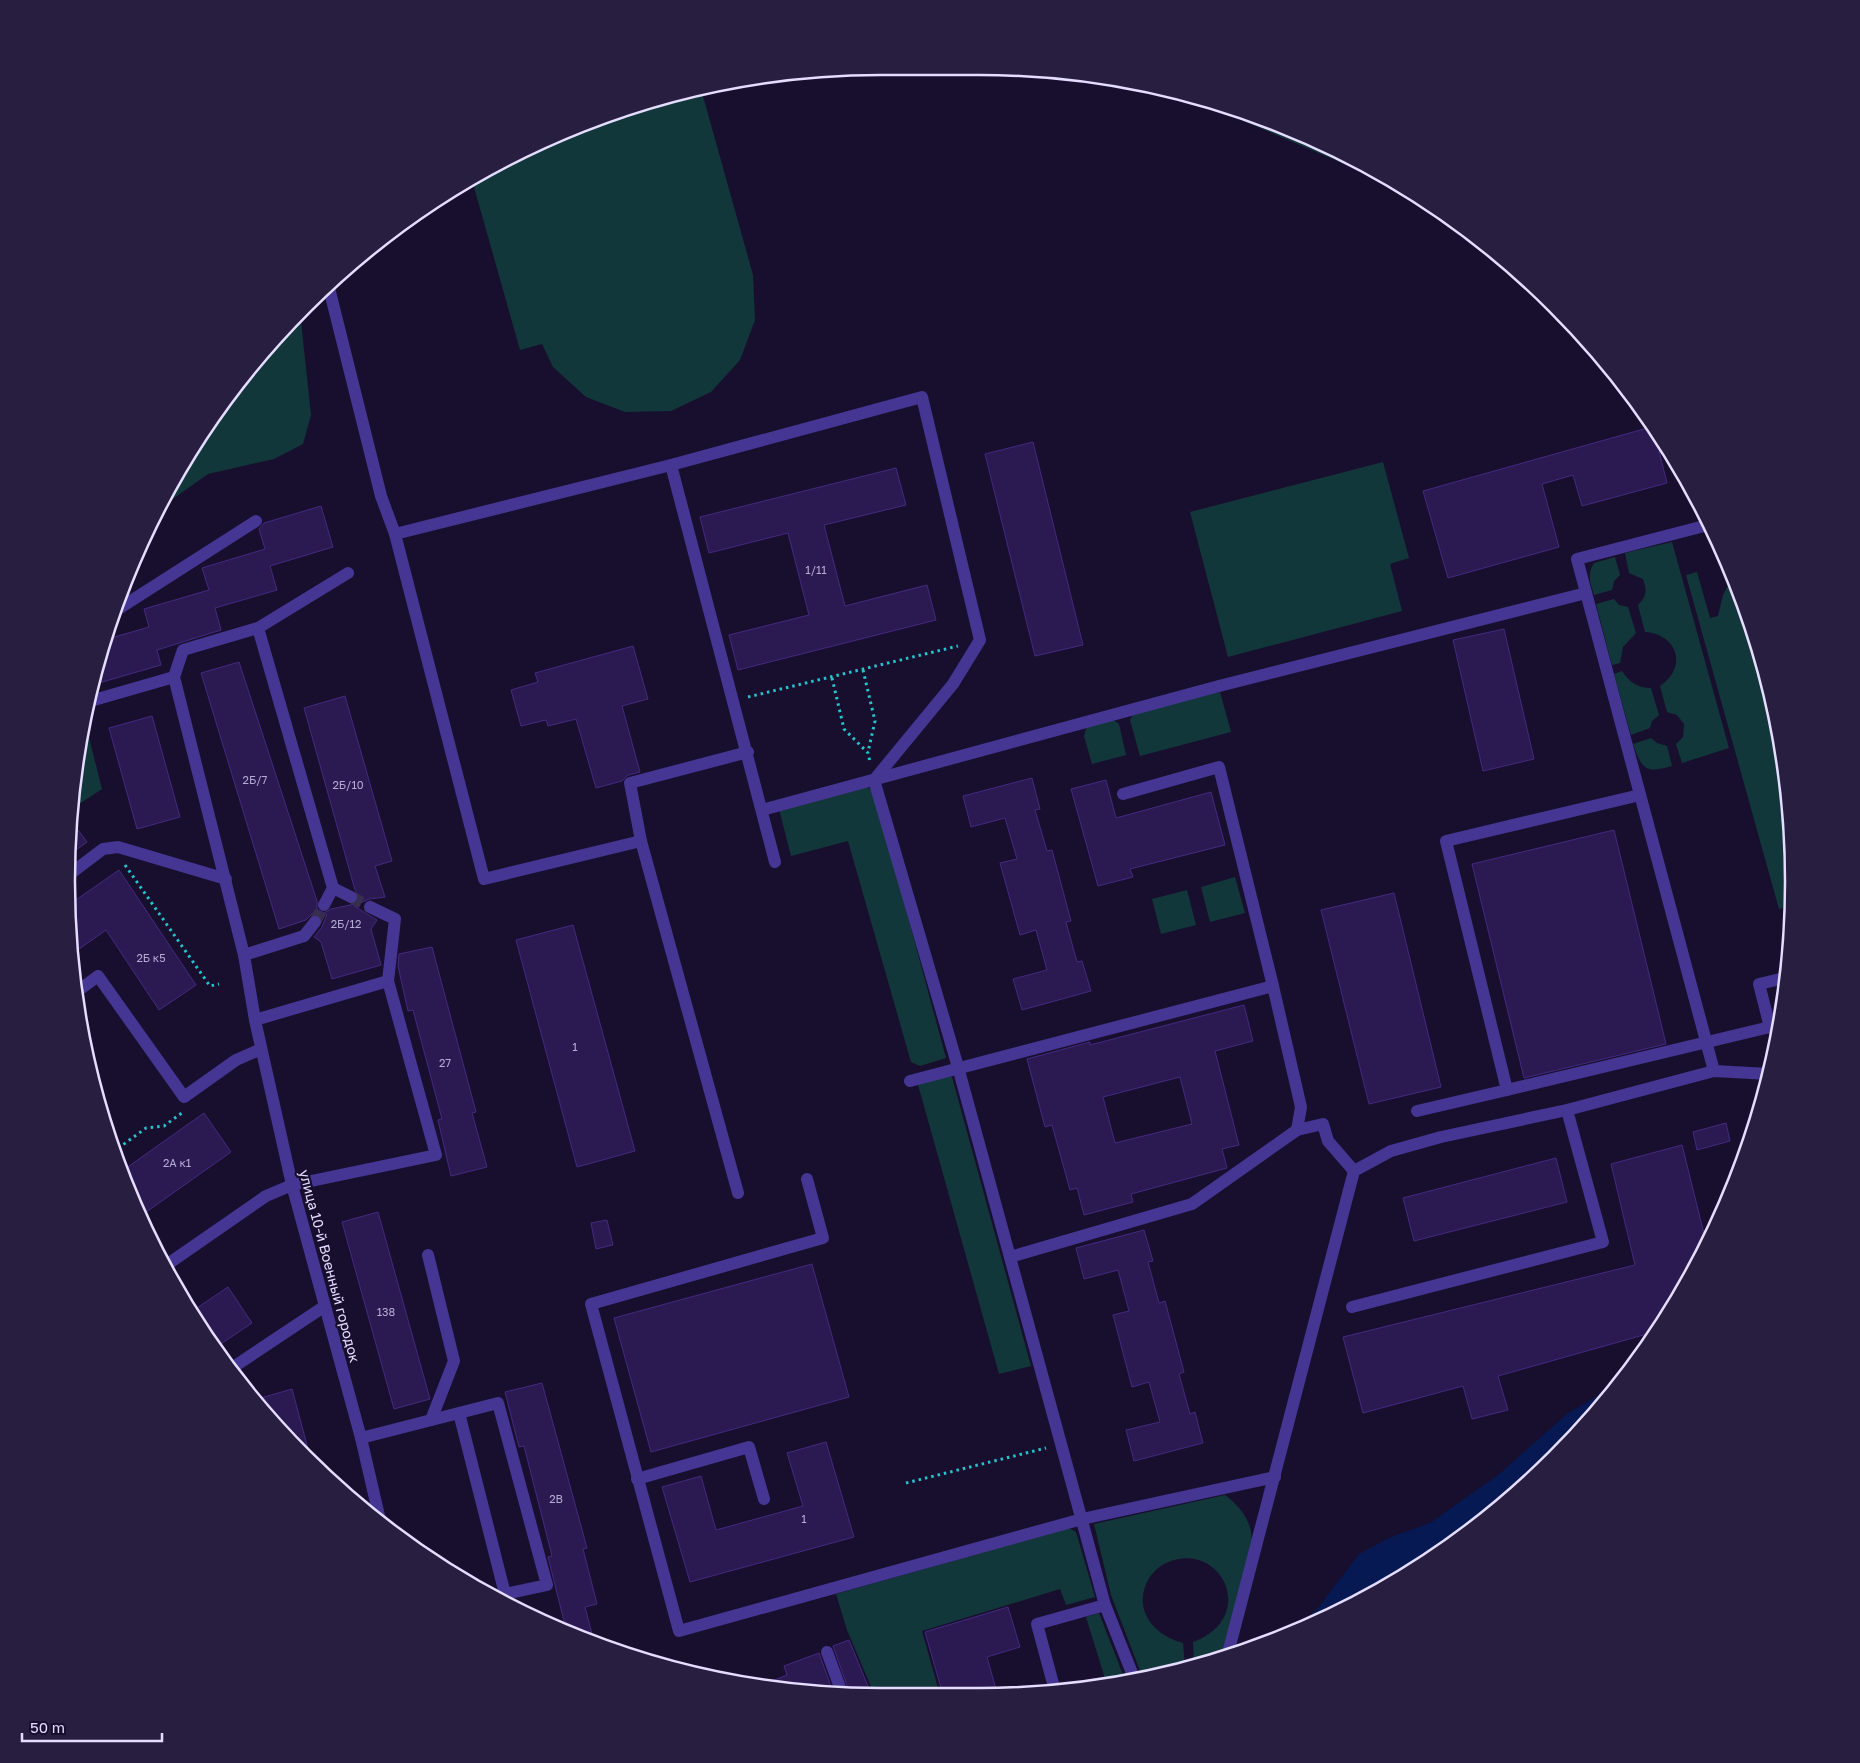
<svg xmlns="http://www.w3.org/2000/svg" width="1860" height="1763" font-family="'Golos Text',sans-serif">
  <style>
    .green { fill: #12373a }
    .water { fill: #061952 }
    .building { fill: #2b1a52; stroke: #442980; fill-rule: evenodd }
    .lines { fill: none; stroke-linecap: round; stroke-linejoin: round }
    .minor-tunnel { stroke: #372e4e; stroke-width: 12; stroke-dasharray: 12 6; stroke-linecap: butt }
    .path { stroke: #25c3cb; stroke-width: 3; stroke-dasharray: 2.5 4; stroke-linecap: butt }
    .minor { stroke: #443692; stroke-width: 12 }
    .labels { text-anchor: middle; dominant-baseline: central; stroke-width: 4.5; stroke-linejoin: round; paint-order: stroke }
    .number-label { font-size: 11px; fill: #b6acd4 }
    .street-label { font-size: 14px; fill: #e5ddff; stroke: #180f2f }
    .rim { fill: none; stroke: #e5ddff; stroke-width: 2.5 }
  </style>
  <rect width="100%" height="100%" fill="#180f2f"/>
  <g class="green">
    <path d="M701 89 753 275 755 320 740 360 711 392 671 411 625 412 586 397 553 367 542 344 520 350 472 180 569 128Z"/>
    <path d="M1176 92 1190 94 1339 150 1396 186Z"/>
    <path d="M300 312 311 415 303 444 274 459 208 474 160 508 175 474 269 344Z"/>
    <path d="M1383 462 1409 558 1390 564 1402 611 1228 657 1190 512Z"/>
    <path d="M1672 542 1729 748 1682 763 1676 744 1683 737 1684 724 1677 715 1667 712 1660 686C1688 668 1678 634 1645 632L1638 605C1647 596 1647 590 1643 579L1629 573 1625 553Z"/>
    <path d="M1615 557 1620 575 1614 581 1612 590 1594 595C1590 582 1587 574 1594 563Z"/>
    <path d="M1697 572 1710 618 1718 616 1723 595 1732 578 1751 620 1787 775 1791 906 1779 909 1686 575Z"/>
    <path d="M1614 599 1619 605 1628 607 1636 633 1623 647 1620 663 1612 665 1596 604Z"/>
    <path d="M1622 671C1629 682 1638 688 1651 688L1659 715 1652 721 1650 728 1631 735 1614 674Z"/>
    <path d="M1220 692 1231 732 1140 756 1130 720 1134 713Z"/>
    <path d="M84 718 102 789 70 810 82 723Z"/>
    <path d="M1112 719 1119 724 1126 755 1092 764 1084 736 1087 726Z"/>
    <path d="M1651 738 1657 743 1667 746 1672 766C1645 774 1642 769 1633 744Z"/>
    <path d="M865 786 874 791 946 1058 920 1066 911 1062 848 841 791 856 779 809Z"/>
    <path d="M1235 877 1245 913 1210 922 1201 887Z"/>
    <path d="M1187 890 1196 925 1161 934 1152 899Z"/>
    <path d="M946 1072 952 1077 1031 1366 999 1374 917 1081Z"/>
    <path d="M1225 1495C1243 1509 1253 1523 1252 1547L1222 1658 1194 1664 1193 1642C1256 1619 1225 1546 1174 1560 1162 1563 1151 1572 1146 1584 1134 1614 1157 1636 1183 1643L1185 1667 1142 1676 1111 1595 1094 1524Z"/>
    <path d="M1069 1528 1076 1532 1095 1597 1066 1605 1060 1589 922 1631 940 1695 875 1696 847 1630 836 1594Z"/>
    <path d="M1099 1613 1125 1680 1107 1685 1086 1617Z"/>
  </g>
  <path class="water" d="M1621 1382 1516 1495 1386 1588 1282 1634 1301 1624 1318 1608 1359 1554 1389 1538 1430 1523 1498 1475 1567 1414Z"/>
  <g class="building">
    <path d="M1651 427 1667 449 1659 451 1667 483 1582 506 1573 475 1542 484 1559 547 1448 578 1423 491Z"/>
    <path d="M1033 442 1083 645 1035 656 985 454Z"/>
    <path d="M896 468 906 505 824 525 845 606 927 585 936 620 738 670 729 635 809 615 788 533 709 553 700 517Z"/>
    <path d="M321 506 333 547 270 566 277 590 215 608 221 630 157 650 161 665 92 685 104 640 149 627 144 609 209 590 202 568 265 549 259 529 264 523Z"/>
    <path d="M1504 629 1534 759 1483 771 1453 640Z"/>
    <path d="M633 646 648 699 622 706 640 772 628 775 622 781 596 788 576 719 548 726 546 720 521 726 511 690 538 682 535 673Z"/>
    <path d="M239 662 317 901V909L324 913 331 909 355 904 359 896 355 890 304 708 345 696 392 861 375 866 385 897 369 899 354 906 377 920 371 929 381 965 332 979 321 942 314 937 322 927 327 914 320 916 312 914 306 920 279 929 201 673Z"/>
    <path d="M152 716 180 817 137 829 109 728Z"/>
    <path d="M1032 778 1040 809 1035 810 1047 851 1052 850 1071 921 1066 922 1077 962 1082 961 1091 991 1022 1010 1013 979 1047 970 1036 930 1020 935 1000 863 1017 859 1005 818 971 827 963 796Z"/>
    <path d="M1106 780 1116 818 1211 792 1225 845 1130 869 1133 877 1098 886 1071 789Z"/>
    <path d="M69 818 87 842 69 855 68 828Z"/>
    <path d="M1614 830 1666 1044 1524 1078 1472 864Z"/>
    <path d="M119 870 196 985 159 1010 106 930 72 954 70 904Z"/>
    <path d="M1394 893 1441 1087 1369 1104 1321 910Z"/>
    <path d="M573 925 635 1151 577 1167 516 940Z"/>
    <path d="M432 947 476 1112 472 1113 487 1167 451 1176 438 1120 442 1119 413 1010 408 1011 398 966 399 954Z"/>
    <path d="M1244 1005 1253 1041 1215 1051 1239 1145 1222 1149 1227 1168 1131 1194 1133 1202 1084 1215 1077 1188 1070 1190 1052 1125 1045 1127 1027 1059 1090 1042V1045ZM1180 1077 1192 1124 1115 1143 1103 1097Z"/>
    <path d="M204 1113 231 1152 142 1215 122 1171Z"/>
    <path d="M1726 1123 1730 1141 1697 1150 1693 1132Z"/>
    <path d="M1682 1145 1707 1246 1654 1332 1498 1376 1508 1410 1472 1419 1463 1386 1363 1413 1343 1337 1635 1265 1611 1164Z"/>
    <path d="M1556 1158 1567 1202 1414 1241 1403 1198Z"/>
    <path d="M378 1212 430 1399 394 1409 342 1222Z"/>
    <path d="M607 1220 613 1245 596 1249 591 1223Z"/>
    <path d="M1144 1230 1153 1261 1148 1262 1159 1303 1165 1301 1184 1372 1179 1374 1190 1414 1195 1412 1203 1443 1134 1461 1126 1430 1160 1422 1149 1382 1132 1387 1113 1315 1129 1311 1118 1270 1084 1279 1076 1248Z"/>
    <path d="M812 1264 849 1397 651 1452 614 1318Z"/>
    <path d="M228 1287 252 1323 215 1348 191 1312Z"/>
    <path d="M542 1383 587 1548 583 1549 597 1604 585 1607 594 1642 567 1633 548 1557 552 1556 524 1446 519 1447 505 1392Z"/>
    <path d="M292 1389 312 1464 254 1400Z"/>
    <path d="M826 1442 854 1537 690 1582 662 1487 701 1476 716 1530 803 1506 787 1453Z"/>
    <path d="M1008 1607 1020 1647 987 1657 997 1693 943 1695 925 1632Z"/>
    <path d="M849 1640 872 1696 850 1694 833 1646Z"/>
    <path d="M819 1653 833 1692 762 1685 787 1675 784 1666Z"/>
  </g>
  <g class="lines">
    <g class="minor-tunnel">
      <path d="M351 897 370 907"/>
      <path d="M315 922 324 905"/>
    </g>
    <g class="path">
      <path d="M863 670 875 721 868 752"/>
      <path d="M832 678 844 729 868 753 870 762"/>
      <path d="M748 697 958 646"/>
      <path d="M125 865 210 986 219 984"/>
      <path d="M113 1152 146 1128 164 1126 183 1112"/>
      <path d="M906 1483 1046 1448"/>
    </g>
    <g class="minor">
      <path d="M328 284 381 496 395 534 484 879 641 841"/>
      <path d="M671 465 775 862"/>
      <path d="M1708 525 1577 559 1714 1071"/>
      <path d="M395 534 671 465 922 397 980 640 953 684 874 780 958 1067 1105 1605 1134 1678"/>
      <path d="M112 613 256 521"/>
      <path d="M258 628 348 573"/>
      <path d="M87 702 174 677"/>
      <path d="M1123 794 1219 767 1273 986"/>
      <path d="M1640 795 1446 841 1507 1090 1770 1027 1759 984 1785 978"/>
      <path d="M762 810 1219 686 1586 593"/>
      <path d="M70 874 103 849 118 847 226 879"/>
      <path d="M333 888 351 897"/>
      <path d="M324 905 333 888 258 628 183 650 174 677 244 955 255 1020 292 1185 361 1438 380 1520"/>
      <path d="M370 907 395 919 388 981"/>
      <path d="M244 955 304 936 315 922"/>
      <path d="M75 993 98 976 184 1097 236 1060 261 1049"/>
      <path d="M910 1081 1273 986 1301 1107 1297 1130"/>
      <path d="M1417 1111 1507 1090"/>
      <path d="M807 1179 823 1238 591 1304 679 1631 1082 1519 1275 1477"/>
      <path d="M738 1193 641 841 630 783 748 752"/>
      <path d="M428 1255 454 1361 431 1420"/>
      <path d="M1010 1257 1192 1204 1297 1130 1323 1124 1328 1141 1354 1171"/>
      <path d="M165 1266 266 1196 292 1185 436 1155 388 981 255 1020"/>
      <path d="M1352 1307 1603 1242 1567 1110"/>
      <path d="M229 1370 325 1306"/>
      <path d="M361 1438 498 1403 547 1585 505 1594 459 1413"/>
      <path d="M637 1479 749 1447 764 1499"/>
      <path d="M827 1652 842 1693"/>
      <path d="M1227 1657 1354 1171 1391 1151 1441 1137 1567 1110 1714 1071 1769 1074"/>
      <path d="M1055 1691 1037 1624 1105 1605"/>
    </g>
  </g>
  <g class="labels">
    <g class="number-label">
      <text x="816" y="569">1/11</text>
      <text x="255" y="779">2Б/7</text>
      <text x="348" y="784">2Б/10</text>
      <text x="346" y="923">2Б/12</text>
      <text x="151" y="957">2Б к5</text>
      <text x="575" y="1046">1</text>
      <text x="445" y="1062">27</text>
      <text x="177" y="1162">2А к1</text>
      <text x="386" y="1311">138</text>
      <text x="556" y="1498">2В</text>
      <text x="804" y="1518">1</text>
    </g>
    <g class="street-label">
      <text transform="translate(330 1266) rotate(75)">улица 10-й Военный городок</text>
    </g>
  </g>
  <path d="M0 0H1860V1763H0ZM881 75H979A806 806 0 0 1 1785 881V882A806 806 0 0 1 979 1688H881A806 806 0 0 1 75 882V881A806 806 0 0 1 881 75Z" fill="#281f40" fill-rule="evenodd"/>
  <path class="rim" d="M881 75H979A806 806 0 0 1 1785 881V882A806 806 0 0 1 979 1688H881A806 806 0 0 1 75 882V881A806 806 0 0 1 881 75Z"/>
  <path d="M22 1733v8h140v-8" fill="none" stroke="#e5ddff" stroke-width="2.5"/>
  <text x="30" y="1733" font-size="15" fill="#e5ddff" stroke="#180f2f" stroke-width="4" paint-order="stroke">50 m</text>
</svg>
